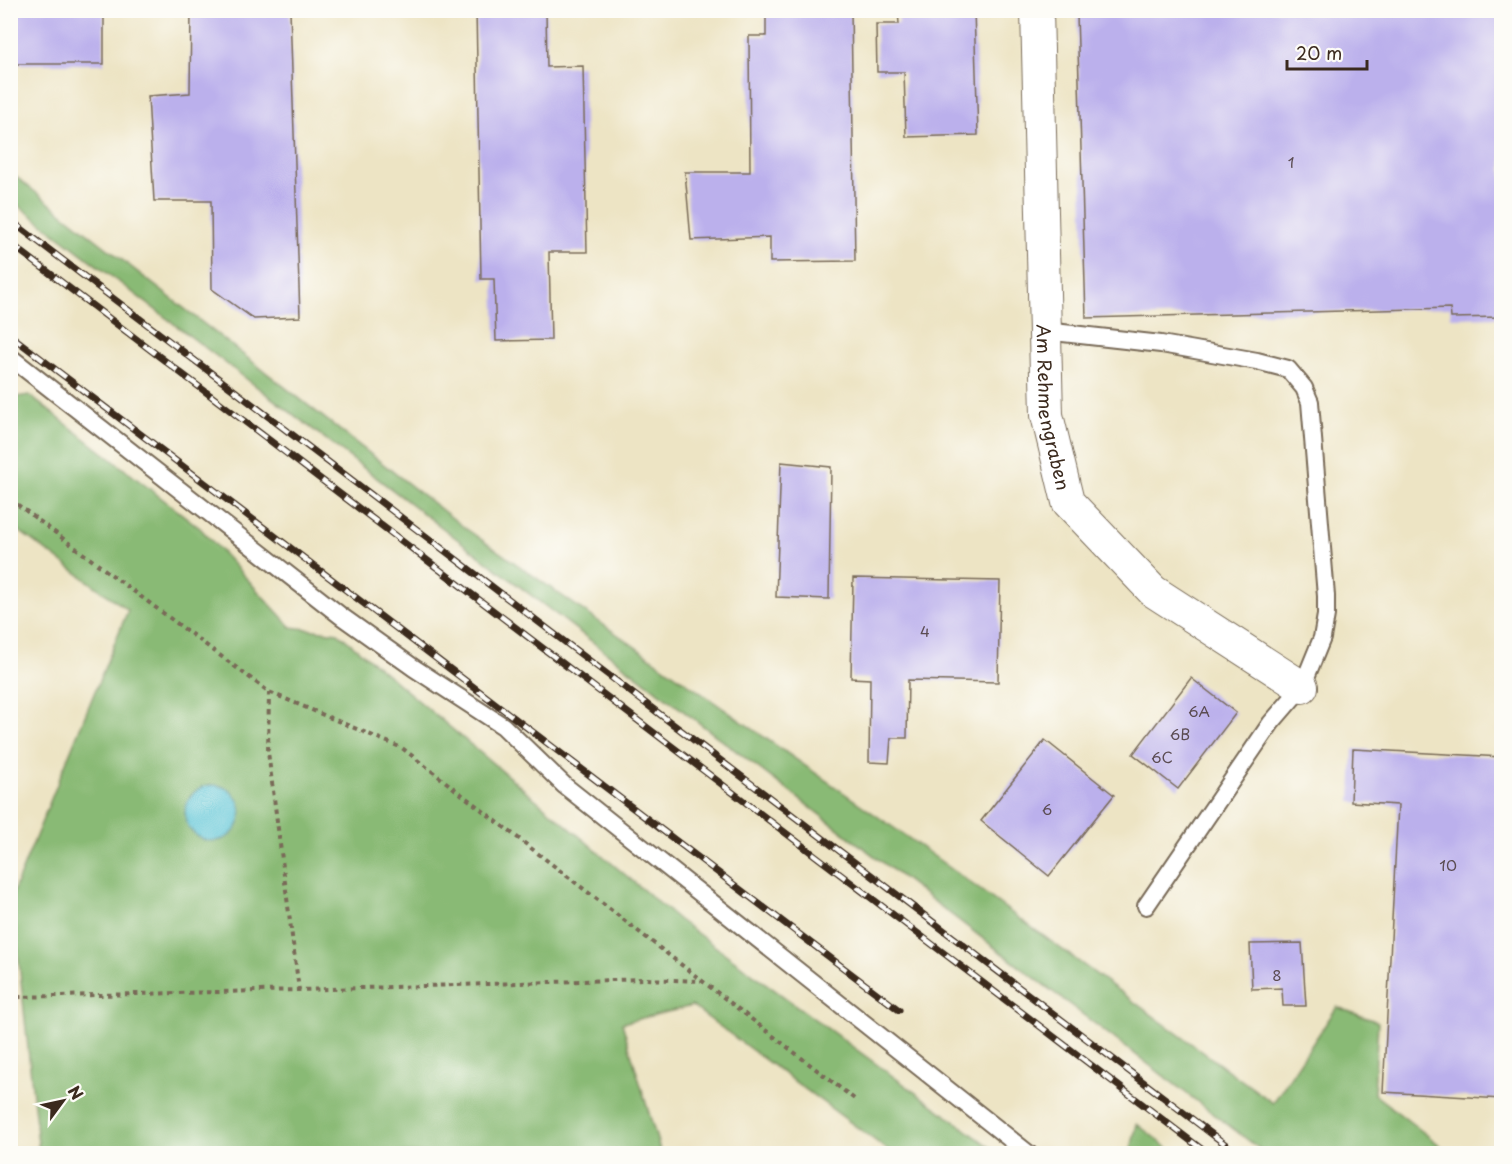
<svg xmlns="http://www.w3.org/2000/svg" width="1512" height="1164" font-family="'Playpen Sans',sans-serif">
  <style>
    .forest { fill: #89ba74; stroke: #627249; stroke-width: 1.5 }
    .water { fill: #5bc5d7; stroke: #4b787a; stroke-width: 1.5 }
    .building { fill: #bbb0ec }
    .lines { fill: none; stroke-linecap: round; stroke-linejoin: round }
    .service-casing { stroke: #796b58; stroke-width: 20 }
    .minor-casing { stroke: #796b58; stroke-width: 34 }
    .path { stroke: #796b58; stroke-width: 4; stroke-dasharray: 4.5 4.5; stroke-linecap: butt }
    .service { stroke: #fff; stroke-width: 16 }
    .minor { stroke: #fff; stroke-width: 32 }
    .rail-casing { stroke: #3b2a1e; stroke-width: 7 }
    .rail { stroke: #fdfcf7; stroke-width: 4.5; stroke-dasharray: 14; stroke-linecap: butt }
    .labels { text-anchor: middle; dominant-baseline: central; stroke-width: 4.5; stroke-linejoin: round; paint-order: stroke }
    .number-label { font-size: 15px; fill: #5b4c52 }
    .street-label { font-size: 18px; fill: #3b2a1e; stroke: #fdfcf7 }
  </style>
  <rect width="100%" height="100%" fill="#fdfcf7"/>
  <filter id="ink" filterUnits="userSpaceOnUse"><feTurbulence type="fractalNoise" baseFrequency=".0167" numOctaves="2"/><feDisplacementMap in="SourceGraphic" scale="12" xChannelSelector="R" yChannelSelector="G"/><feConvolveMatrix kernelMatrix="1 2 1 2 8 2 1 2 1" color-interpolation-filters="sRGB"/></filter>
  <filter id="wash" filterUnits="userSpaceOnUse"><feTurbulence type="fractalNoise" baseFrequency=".008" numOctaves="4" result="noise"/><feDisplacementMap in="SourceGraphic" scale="24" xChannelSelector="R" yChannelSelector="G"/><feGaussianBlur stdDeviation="1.35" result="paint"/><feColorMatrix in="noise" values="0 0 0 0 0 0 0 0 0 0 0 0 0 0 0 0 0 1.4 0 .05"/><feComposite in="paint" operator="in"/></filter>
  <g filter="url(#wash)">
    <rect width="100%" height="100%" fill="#ede4c4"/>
    <g class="forest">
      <path d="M11 173 465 528 917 844 1273 1103 1337 1007 1378 1022 1374 1094 1450 1153H1265L11 200Z"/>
      <path d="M29 395 200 528 291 627 338 633 679 920 998 1153H892L692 1006 622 1023 661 1153H39L12 895 128 610 11 525V398Z"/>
      <path d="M1137 1124 1174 1153H1130Z"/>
    </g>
    <circle class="water" cx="213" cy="813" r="28"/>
    <g id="blocks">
      <g class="building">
        <rect x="10" y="10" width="94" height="54"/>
        <path d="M191 10H290L300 317 254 319 212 289 211 201H154L148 96 190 93Z"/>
        <path d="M476 10H546L547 67 583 66 587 252H549L551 340 496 341 494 279H481Z"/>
        <path d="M766 10H851L855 261 770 262V237L691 240 685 172H750L749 36H766Z"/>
        <path d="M898 10H974L978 135 906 137 904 72H877L876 24H899Z"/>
        <path d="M1187 10H1502V317L1451 318 1450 308 1086 318 1077 14Z"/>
        <path d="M781 462 831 467 829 599 776 597Z"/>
        <path d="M853 578 1000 581 998 682 908 680 907 738H891L889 763 869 762 870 679 851 678Z"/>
        <path d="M1191 678 1236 713 1178 789 1133 754Z"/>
        <path d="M1045 740 1114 795 1049 876 981 821Z"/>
        <path d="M1353 749 1502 757V1099L1383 1092 1398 805 1351 802Z"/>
        <path d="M1302 943 1306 1006H1283L1282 988 1252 989 1250 944Z"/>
      </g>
    </g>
  </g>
  <g filter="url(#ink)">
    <use href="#blocks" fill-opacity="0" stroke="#796b58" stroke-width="1.5"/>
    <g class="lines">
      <defs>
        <g id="service">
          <path d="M1045 331 1161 344 1257 361 1288 369 1304 388 1310 402 1326 596V615L1322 638 1302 687 1271 723 1146 906"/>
          <path d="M10 357 341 616 414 668 503 726 565 786 1029 1154"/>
        </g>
        <g id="minor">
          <path id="s1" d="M1037 10 1047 415 1068 502 1153 591 1302 687"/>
        </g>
      </defs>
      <use href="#service" class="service-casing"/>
      <use href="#minor" class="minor-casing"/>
      <g class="path">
        <path d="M10 499 269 692 402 748 857 1101"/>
        <path d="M269 692 268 752 299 990"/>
        <path d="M17 997 299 990 645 979 701 981"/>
      </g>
      <use href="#service" class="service"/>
      <use href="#minor" class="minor"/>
      <defs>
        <g id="rail">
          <path d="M10 220 1238 1154"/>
          <path d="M10 243 1208 1154"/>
          <path d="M10 335 899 1010"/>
        </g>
      </defs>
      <use href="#rail" class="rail-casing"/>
      <use href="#rail" class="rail"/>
    </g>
  </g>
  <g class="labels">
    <g class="number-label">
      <text x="1291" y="161">1</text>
      <text x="925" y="630">4</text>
      <text x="1199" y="710">6A</text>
      <text x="1180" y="733">6B</text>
      <text x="1162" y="756">6C</text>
      <text x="1047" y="808">6</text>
      <text x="1448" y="864">10</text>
      <text x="1277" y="974">8</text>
    </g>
    <g class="street-label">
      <text stroke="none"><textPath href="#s1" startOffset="398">Am Rehmengraben</textPath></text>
    </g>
  </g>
  <rect width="1512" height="1164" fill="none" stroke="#fdfcf7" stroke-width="36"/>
  <g transform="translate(63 1101) rotate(57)" stroke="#fdfcf7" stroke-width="4.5" paint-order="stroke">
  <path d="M0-4.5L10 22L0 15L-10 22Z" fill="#3b2a1e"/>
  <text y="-9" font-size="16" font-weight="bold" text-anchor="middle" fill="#3b2a1e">N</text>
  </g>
  <path d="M1287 60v9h80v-9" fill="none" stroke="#3b2a1e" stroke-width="3"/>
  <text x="1296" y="60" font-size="18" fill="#3b2a1e" stroke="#fdfcf7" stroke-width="4.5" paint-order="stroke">20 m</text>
</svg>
